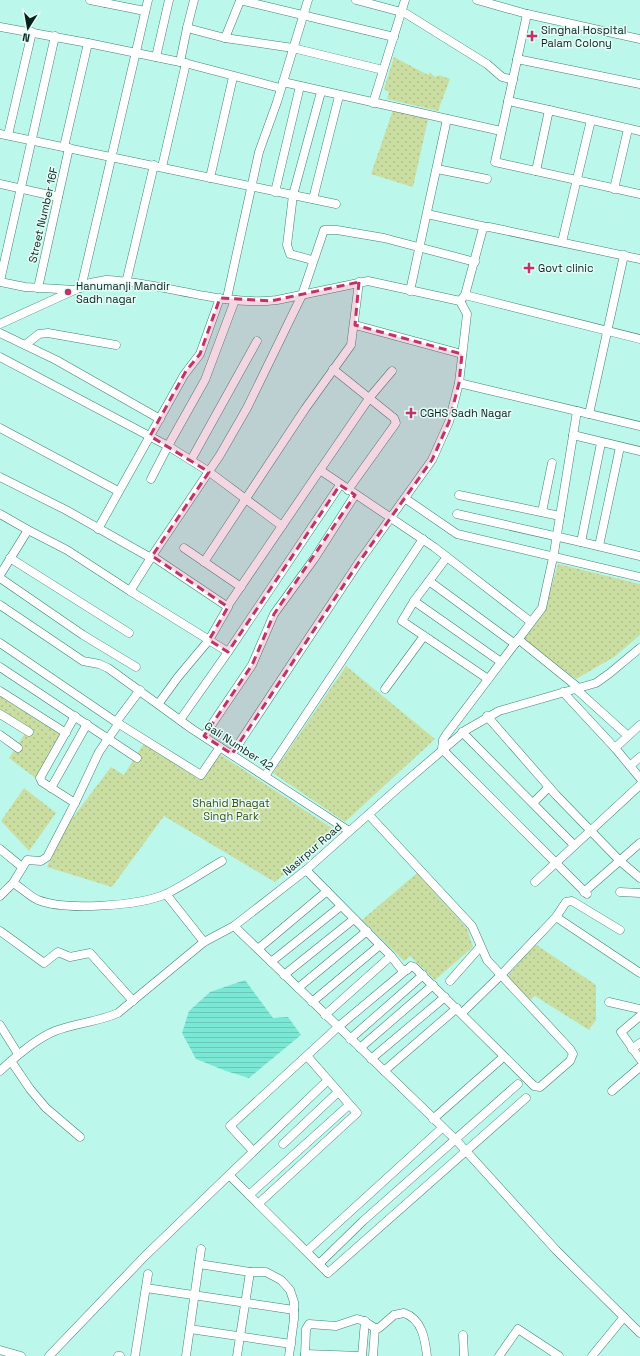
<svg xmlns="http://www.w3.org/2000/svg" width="640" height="1356" font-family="'Space Grotesk',sans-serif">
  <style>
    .park { fill: url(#park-dots) }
    .water { fill: url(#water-rules) }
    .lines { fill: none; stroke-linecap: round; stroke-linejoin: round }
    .minor-casing { stroke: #467f76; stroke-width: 9 }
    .minor { stroke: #fff; stroke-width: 8 }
    .marked { fill: #be3368; fill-opacity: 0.2; stroke: #be3368; stroke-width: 3; stroke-dasharray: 8 5; stroke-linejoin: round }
    .poi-dot { fill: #be3368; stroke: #e5fcf7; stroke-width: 1.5 }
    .labels { text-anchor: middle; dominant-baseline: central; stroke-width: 3; stroke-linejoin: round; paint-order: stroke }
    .poi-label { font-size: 11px; fill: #09211d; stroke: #e5fcf7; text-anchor: start }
    .street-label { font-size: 11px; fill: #09211d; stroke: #e5fcf7 }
    .park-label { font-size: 11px; fill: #425018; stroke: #e5fcf7 }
  </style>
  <defs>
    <pattern id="park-dots" width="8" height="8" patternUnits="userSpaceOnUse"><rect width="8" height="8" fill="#cbdea1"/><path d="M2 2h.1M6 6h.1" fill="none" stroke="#adbe8a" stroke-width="1.8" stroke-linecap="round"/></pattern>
    <pattern id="water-rules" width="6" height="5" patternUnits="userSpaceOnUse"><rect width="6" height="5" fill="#7be8d6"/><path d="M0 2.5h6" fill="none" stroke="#69c7b7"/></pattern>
  </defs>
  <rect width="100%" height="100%" fill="#bcf7ec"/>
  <g class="park">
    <path d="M394 57 428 75 430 72 435 77 439 75 450 79 438 111 387 99 389 92 384 89Z"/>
    <path d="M393 110 428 119 413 187 371 174Z"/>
    <path d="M558 564 640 584V635L614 657 576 679 523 640 545 609Z"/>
    <path d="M346 666 435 739 345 822 273 773Z"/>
    <path d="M0 692 63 736 37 779 9 758 28 729 0 712Z"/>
    <path d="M144 743 200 780 218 753 335 830 275 882 164 816 112 887 47 867 68 824 111 767 124 775Z"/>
    <path d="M24 788 56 813 29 851 1 821Z"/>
    <path d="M417 873 467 928 473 947 435 980 410 956 404 961 362 920Z"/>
    <path d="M535 944 596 985V1020L589 1030 535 996 530 1000 507 977Z"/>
  </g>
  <path class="water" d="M245 980 273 1018 288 1017 301 1035 249 1078 226 1071 196 1059 182 1033 189 1011 210 992Z"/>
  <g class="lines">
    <defs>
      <g id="minor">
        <path d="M90 0 105 3"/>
        <path d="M106 0 105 3 145 11"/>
        <path d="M194 0 187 28 225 38 293 48 383 70"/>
        <path d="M240 0 394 37"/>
        <path d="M356 0 405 13 487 64 502 77 513 80"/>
        <path d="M477 0 527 14 640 39"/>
        <path d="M527 14 495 162 640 194"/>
        <path d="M0 27 88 43"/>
        <path d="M225 38 240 1"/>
        <path d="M156 57 169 0"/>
        <path d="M517 59 640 84"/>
        <path d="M181 62 280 88"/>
        <path d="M283 82 501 131"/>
        <path d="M508 101 549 110"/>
        <path d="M373 103 405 0"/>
        <path d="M0 134 336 204"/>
        <path d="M8 135 32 32"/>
        <path d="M64 147 88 43 180 62 187 28"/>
        <path d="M162 167 186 63"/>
        <path d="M437 169 487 179"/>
        <path d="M536 171 549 110 640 131"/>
        <path d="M210 178 233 77"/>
        <path d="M0 184 58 197"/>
        <path d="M614 189 628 129"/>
        <path d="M275 192 300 86"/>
        <path d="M313 199 339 96"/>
        <path d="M427 214 486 227"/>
        <path d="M562 242 591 120"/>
        <path d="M312 260 290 254 287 245 293 195 321 92"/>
        <path d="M0 281 55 36"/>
        <path d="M0 282 25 287 75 290"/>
        <path d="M126 283 154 165"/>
        <path d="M38 288 69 148"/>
        <path d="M81 288 148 0"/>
        <path d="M410 291 447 119"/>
        <path d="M465 295 640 339"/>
        <path d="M227 298 259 152 277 102 308 0"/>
        <path d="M0 324 90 283 106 280C163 282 220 307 277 300L368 281 460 301 465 295 482 232 484 228 489 227 640 259"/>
        <path d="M355 325 462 354"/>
        <path d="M0 333 56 360 160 419"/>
        <path d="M25 345 39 334 48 333 116 345"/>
        <path d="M0 357 168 446 205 380 235 300"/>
        <path d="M333 369 394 418 396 423 348 490"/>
        <path d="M459 383 640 426"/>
        <path d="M577 411 554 553 542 608 446 735 443 740 442 749 587 894"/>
        <path d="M589 414 624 255"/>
        <path d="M0 428 118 491"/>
        <path d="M573 435 640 451"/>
        <path d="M191 460 257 341"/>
        <path d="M320 470 370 397 392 371"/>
        <path d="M0 477 66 510 151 558"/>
        <path d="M151 479 168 446 208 471 282 526"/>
        <path d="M459 495 560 516"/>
        <path d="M406 499 457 534 640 577"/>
        <path d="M542 512 552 463"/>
        <path d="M0 514 28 530 0 575"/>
        <path d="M457 514 581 542 601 443"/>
        <path d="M98 529 184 375 200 354 220 298"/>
        <path d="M28 530 67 550 130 591"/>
        <path d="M581 542 640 556"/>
        <path d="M599 546 620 447"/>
        <path d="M184 548 241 587"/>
        <path d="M152 556 220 455 247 408 302 295 324 230H337L384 238 475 262"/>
        <path d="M447 557 414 601 501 662"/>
        <path d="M10 558 129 633"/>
        <path d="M204 562 305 409 351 345 359 282"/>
        <path d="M0 578 83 635 136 667"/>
        <path d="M429 581 515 644"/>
        <path d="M414 601 402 621 488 679"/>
        <path d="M0 605 83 661 99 664 108 668 192 729 349 831"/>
        <path d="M228 607 152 556 130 591 209 640 228 607 229 604 320 470 434 547 531 622"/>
        <path d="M518 639 580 689"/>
        <path d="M0 643 116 722 201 775 220 747"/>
        <path d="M0 667 137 758"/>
        <path d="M385 689 424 636"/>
        <path d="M576 689 628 736"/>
        <path d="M0 691 66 733"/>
        <path d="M563 692 615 748 640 725"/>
        <path d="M159 703 178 677 209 640 228 652 340 485"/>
        <path d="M0 714 29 732"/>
        <path d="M75 716 40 778 42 782 75 803 99 752 119 723"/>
        <path d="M487 716 556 795 620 861 640 878"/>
        <path d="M180 720 228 652"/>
        <path d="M116 722 140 690"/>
        <path d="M462 732 574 845"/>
        <path d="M0 735 18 748"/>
        <path d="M204 736 252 665 274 614 314 559 355 495"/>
        <path d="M615 748 640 778"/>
        <path d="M232 754 359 562 432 460 449 422 459 383 467 314 460 301"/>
        <path d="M630 766 640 757"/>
        <path d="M265 776 423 539"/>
        <path d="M51 788 87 724"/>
        <path d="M533 803 549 787"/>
        <path d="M0 849 22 867"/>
        <path d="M306 870 391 956 402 970H407L411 966 414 967 534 1086 540 1087 570 1061 573 1054 570 1049 487 960 472 926 369 815"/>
        <path d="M535 882 640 785"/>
        <path d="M13 883 27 860 41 861 47 857 75 803"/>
        <path d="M584 892 640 843"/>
        <path d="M620 892 640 893"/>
        <path d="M166 894 204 942"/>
        <path d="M0 896 13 883C22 888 29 896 38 900 65 911 139 906 166 894 185 885 203 872 222 861"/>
        <path d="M556 917 566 902 572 901 620 930"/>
        <path d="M234 926 456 1140 556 1250 640 1333"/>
        <path d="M0 931 44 963 58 952 70 957 90 953 133 1001"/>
        <path d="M258 949 327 891"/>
        <path d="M271 962 341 906"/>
        <path d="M284 975 354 919"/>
        <path d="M450 981 480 947"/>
        <path d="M298 988 367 931"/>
        <path d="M312 1002 380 945"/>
        <path d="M609 1002 640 1009"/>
        <path d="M462 1013 501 975 556 917 640 973"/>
        <path d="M325 1015 391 956"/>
        <path d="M640 1016 621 1032 640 1059"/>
        <path d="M0 1025 18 1054"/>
        <path d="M350 1039 423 975"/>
        <path d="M360 1048 433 985"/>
        <path d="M632 1049 640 1043"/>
        <path d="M371 1059 445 997"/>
        <path d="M11 1061 30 1089 46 1108 80 1137"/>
        <path d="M0 1071C15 1057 35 1039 55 1031 75 1023 98 1022 118 1013L204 942 234 926 306 870 397 789 466 730 499 711 596 683 610 673 640 648"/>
        <path d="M384 1071 457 1008"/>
        <path d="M328 1080 229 1175 328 1273 526 1098"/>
        <path d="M612 1091 640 1067"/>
        <path d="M433 1119 500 1060"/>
        <path d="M283 1144 338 1092"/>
        <path d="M253 1151 230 1126 338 1027 405 971"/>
        <path d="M249 1195 349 1105"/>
        <path d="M258 1204 357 1113 307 1056"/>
        <path d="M307 1251 442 1128"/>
        <path d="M199 1264 250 1272H266L281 1280 290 1290 294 1302V1319L289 1356"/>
        <path d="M319 1264 363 1221 518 1084"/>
        <path d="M146 1288 294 1310"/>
        <path d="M190 1329 291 1344"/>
        <path d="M463 1335 464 1356"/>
        <path d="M0 1350 21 1356"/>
        <path d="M305 1354 361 1356"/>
        <path d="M49 1356 145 1256 229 1175"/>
        <path d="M118 1356H120"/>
        <path d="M135 1356 148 1274"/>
        <path d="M186 1356 201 1249"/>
        <path d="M237 1356 250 1272"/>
        <path d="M305 1356 306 1329 309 1324 336 1326 357 1319 364 1321 375 1328H379L394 1315 404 1313C422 1319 425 1339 427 1356"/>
        <path d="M362 1356 365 1321"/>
        <path d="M373 1356 375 1328"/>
        <path d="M499 1356 518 1329 559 1356"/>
        <path d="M592 1356 624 1317"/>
      </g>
    </defs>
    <use href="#minor" class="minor-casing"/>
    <use href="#minor" class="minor"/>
  </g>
  <path class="marked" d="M359 282 355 325 462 354 459 383 449 422 432 460 359 562 232 754 204 736 252 665 274 614 355 495 340 485 228 652 209 640 228 607 152 556 209 472 150 436 186 371 200 354 220 298 271 301Z"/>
  <g class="poi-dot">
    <path d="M530 30h4v4h4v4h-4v4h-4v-4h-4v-4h4z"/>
    <path d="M527 262h4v4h4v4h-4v4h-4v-4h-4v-4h4z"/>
    <circle cx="68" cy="292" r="4"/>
    <path d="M409 407h4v4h4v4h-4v4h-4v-4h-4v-4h4z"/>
  </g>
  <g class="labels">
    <g class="poi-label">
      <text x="541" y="30">Singhal Hospital<tspan x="541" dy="13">Palam Colony</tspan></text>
      <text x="538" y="268">Govt clinic</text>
      <text x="76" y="286">Hanumanji Mandir<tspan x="76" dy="13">Sadh nagar</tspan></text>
      <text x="420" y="413">CGHS Sadh Nagar</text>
    </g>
    <g class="street-label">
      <text transform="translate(43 215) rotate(-77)">Street Number 16F</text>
      <text transform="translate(239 746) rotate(33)">Gali Number 42</text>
      <text transform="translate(312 849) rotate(-41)">Nasirpur Road</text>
    </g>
    <g class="park-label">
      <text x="231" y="803">Shahid Bhagat<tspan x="231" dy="13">Singh Park</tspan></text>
    </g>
  </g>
  <g transform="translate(28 28) rotate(191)" stroke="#e5fcf7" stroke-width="3" paint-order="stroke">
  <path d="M0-3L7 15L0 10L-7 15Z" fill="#09211d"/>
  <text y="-6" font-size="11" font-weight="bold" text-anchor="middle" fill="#09211d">N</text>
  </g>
</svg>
